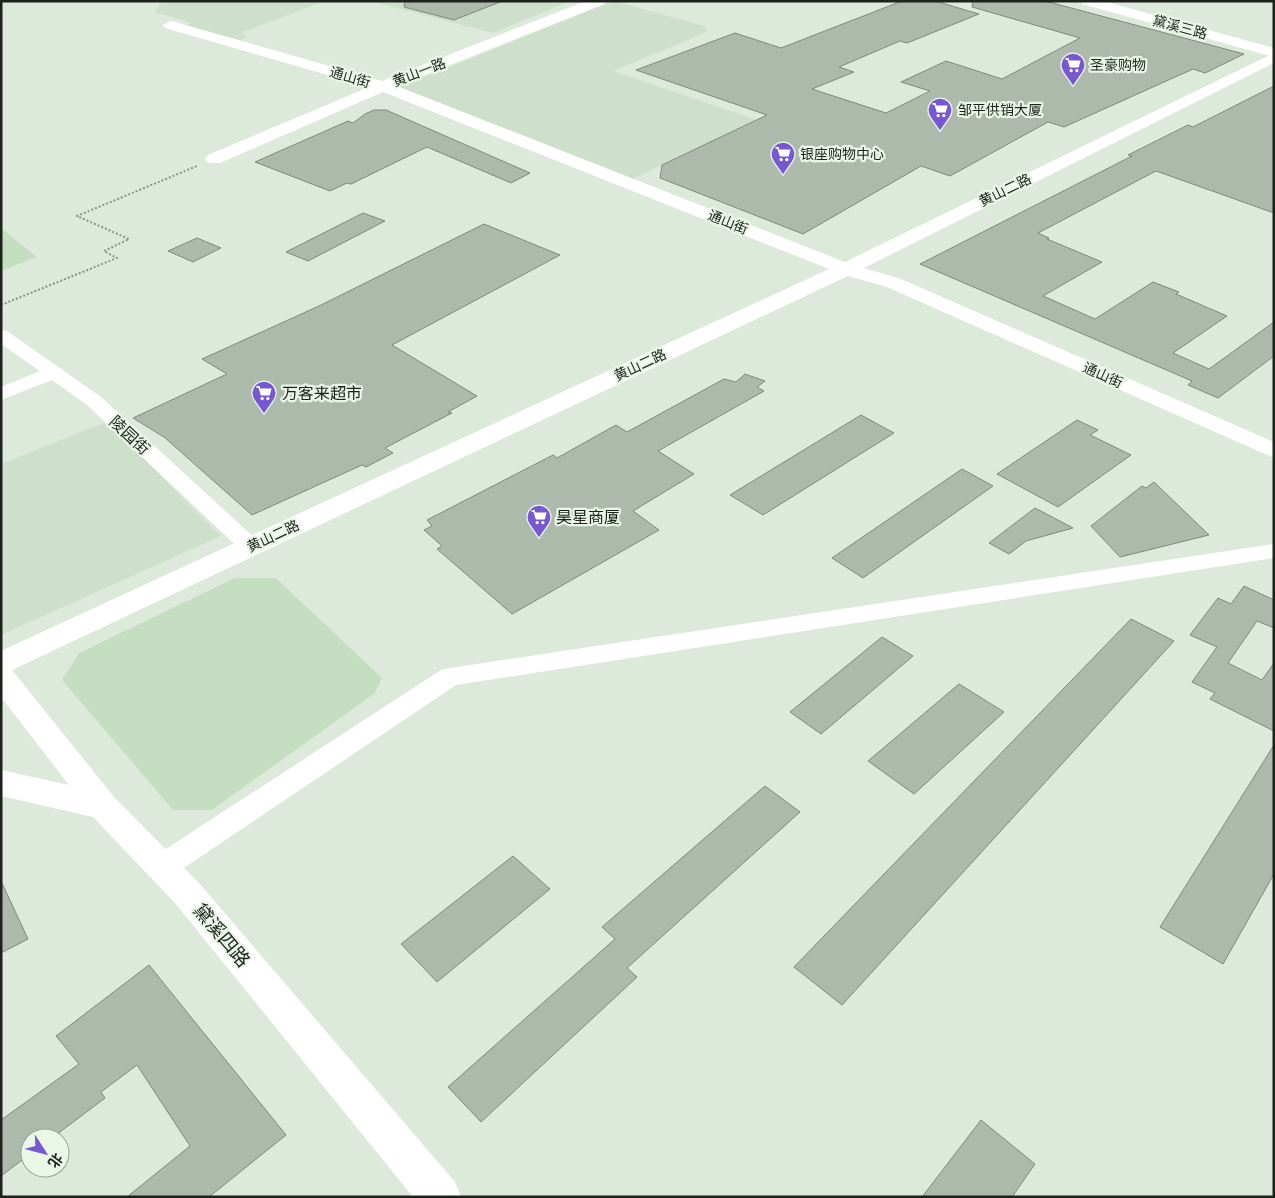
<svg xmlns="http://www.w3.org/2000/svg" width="1275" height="1198" font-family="'PT Sans','Noto Sans SC',sans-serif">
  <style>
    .built { fill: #cee0cb }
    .green { fill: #c5dec1 }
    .building { fill: #adbaab; stroke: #7e897c }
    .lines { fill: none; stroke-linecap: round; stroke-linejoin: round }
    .path { stroke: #8a9489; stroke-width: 2; stroke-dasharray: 2 2; stroke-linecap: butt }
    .street { fill: #fff; fill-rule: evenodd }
    .secondary { fill: #fff; fill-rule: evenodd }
    .primary { fill: #fff; fill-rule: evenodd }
    .labels { text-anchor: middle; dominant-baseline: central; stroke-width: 4.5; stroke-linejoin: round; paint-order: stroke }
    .far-street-label { font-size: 14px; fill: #1d221c; stroke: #eaf7e8 }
    .far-poi-label { font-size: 14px; fill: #1d221c; stroke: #eaf7e8; text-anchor: start }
    .poi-label { font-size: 16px; fill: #1d221c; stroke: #eaf7e8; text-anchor: start }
    .street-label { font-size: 16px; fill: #1d221c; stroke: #eaf7e8 }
    .near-street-label { font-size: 19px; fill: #1d221c; stroke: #eaf7e8 }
  </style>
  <rect width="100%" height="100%" fill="#ddeadb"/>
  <g class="built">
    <path d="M162 1H325L241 33 248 37 238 41 185 25 191 23 155 12Z"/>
    <path d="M376 1H571L493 33 377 3Z"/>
    <path d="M614 1 705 26 707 32 613 71 757 120 630 180 402 91 400 87Z"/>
    <path d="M103 423 126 441 221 536 1 635V464Z"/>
  </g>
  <g class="green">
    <path d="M1 228 37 257 1 271Z"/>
    <path d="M235 578H276L382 678 375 693 212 810H173L62 680 79 653Z"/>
  </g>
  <g class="building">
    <path d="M405 1H500V2L454 20 404 7Z"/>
    <path d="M902 1H935L979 14 907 43 900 41 839 67 854 72 812 89 886 113 930 91 901 82 946 61 1002 79 1080 38 972 7 973 1H1045L1244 54 1205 73 1193 69 1064 127 1048 122 950 176 921 166 803 234 660 178 662 165 767 115 636 70 735 33 781 48Z"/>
    <path d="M1274 86V213L1156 171 1038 233 1049 238 1047 239 1102 262 1043 296 1095 319 1153 282 1179 292 1176 294 1227 316 1173 353 1209 369 1274 322V356L1218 398 1188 385 1192 381 920 264 1132 156 1128 155 1188 125 1193 127Z"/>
    <path d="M374 110H386L530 173 511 183 427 147 351 184 347 183 330 191 255 162 348 121 353 123 365 114Z"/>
    <path d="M363 213 385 221 308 261 286 252Z"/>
    <path d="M484 224 560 255 392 345 477 396 448 412 452 413 385 448 393 453 366 467 362 465 252 515 164 437 133 418 227 374 202 359 319 306Z"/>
    <path d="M197 238 221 248 193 262 168 251Z"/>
    <path d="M745 374 765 381 757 387 764 391 658 451 694 474 633 511 659 530 512 614 437 549 442 546 424 530 432 526 427 520 553 455 557 458 616 425 627 432 724 379 736 382Z"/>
    <path d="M861 415 894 433 763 515 730 495Z"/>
    <path d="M1077 420 1098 430 1090 435 1131 455 1058 507 997 474Z"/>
    <path d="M962 469 993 486 863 578 832 558Z"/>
    <path d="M1154 482 1209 535 1120 557 1091 526 1142 486 1146 488Z"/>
    <path d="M1035 508 1073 528 1026 541 1009 554 989 543Z"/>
    <path d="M1244 586 1274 600V628L1257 621 1228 663 1262 680 1274 663V731L1210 699 1215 693 1192 682 1217 647 1190 635 1218 598 1231 604Z"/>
    <path d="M1131 619 1174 641 842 1005 794 967Z"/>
    <path d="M882 637 913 656 821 734 790 712Z"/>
    <path d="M959 684 1004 712 914 794 868 761Z"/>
    <path d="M1274 745V874L1223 964 1160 927Z"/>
    <path d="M765 786 800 812 627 968 637 977 481 1122 448 1087 615 939 602 927Z"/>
    <path d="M513 856 550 889 437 982 401 944Z"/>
    <path d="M1 881 28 939 1 953Z"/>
    <path d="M149 965 286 1135 209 1197H127L190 1146 137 1065 101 1092 105 1098 52 1138H30V1154L1 1176V1120L79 1064 56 1036Z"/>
    <path d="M981 1120 1035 1164 1012 1197H922Z"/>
  </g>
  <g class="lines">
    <path class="path" d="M1 305 117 258 104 251 129 239 77 216 197 166"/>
    <g class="street">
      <path d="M1 330 7 331 101 397 258 541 261 546 258 551 250 553 242 551 87 405 52 380 1 400V387L40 371 1 344Z"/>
      <path d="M1274 544V558L456 685 172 876 162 879 152 876 147 867 152 858 441 670 450 668Z"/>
    </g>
    <path class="secondary" d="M586 1H605L604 4 397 86 845 262 1274 53V63L864 268 901 279 1274 442V458L887 287 848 276 12 670 114 797 199 883 455 1182 461 1197H413L175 903 93 817 1 796V770L69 785 1 697V651L829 269 383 92 220 163H208L205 159 208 155 369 87 165 28 163 25 170 21 175 22 382 81Z"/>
    <path class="primary" d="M1081 1H1103L1274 48V57L1082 4Z"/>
  </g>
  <defs>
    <symbol id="supermarket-pin" viewBox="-11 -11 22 30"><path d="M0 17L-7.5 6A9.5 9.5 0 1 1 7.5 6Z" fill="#7758d2" stroke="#eaf7e8"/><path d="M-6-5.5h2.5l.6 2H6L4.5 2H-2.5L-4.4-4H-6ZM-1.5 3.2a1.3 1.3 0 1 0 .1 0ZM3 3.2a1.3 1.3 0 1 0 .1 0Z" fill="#fff"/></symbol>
  </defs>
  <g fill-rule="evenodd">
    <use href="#supermarket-pin" x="1059" y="51" width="28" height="38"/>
    <use href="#supermarket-pin" x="926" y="96" width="28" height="38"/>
    <use href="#supermarket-pin" x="769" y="140" width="28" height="38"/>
    <use href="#supermarket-pin" x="250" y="379" width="28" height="38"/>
    <use href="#supermarket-pin" x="525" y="503" width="28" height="38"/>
  </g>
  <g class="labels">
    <g class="far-street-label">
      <text transform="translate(1180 27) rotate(15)">黛溪三路</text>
      <text transform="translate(419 72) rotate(-21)">黄山一路</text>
      <text transform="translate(350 77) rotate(16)">通山街</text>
      <text transform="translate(1005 190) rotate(-26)">黄山二路</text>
      <text transform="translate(728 222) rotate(22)">通山街</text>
      <text transform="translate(640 365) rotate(-25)">黄山二路</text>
      <text transform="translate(1103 375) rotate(24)">通山街</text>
      <text transform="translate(273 536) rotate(-25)">黄山二路</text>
    </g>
    <g class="far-poi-label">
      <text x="1090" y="65">圣豪购物</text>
      <text x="958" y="110">邹平供销大厦</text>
      <text x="800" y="154">银座购物中心</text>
    </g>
    <g class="poi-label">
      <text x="282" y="393">万客来超市</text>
      <text x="556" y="517">昊星商厦</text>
    </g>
    <g class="street-label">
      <text transform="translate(130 435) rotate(43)">陵园街</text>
    </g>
    <g class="near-street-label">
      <text transform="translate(222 935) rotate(50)">黛溪四路</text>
    </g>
  </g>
  <rect width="1275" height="1198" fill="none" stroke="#1d221c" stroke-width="5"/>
  <g transform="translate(45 1153) rotate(126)"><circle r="24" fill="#eaf7e8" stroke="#98a296"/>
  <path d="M0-4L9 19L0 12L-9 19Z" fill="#7758d2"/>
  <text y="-8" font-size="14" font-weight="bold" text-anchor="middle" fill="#1d221c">北</text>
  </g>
</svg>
